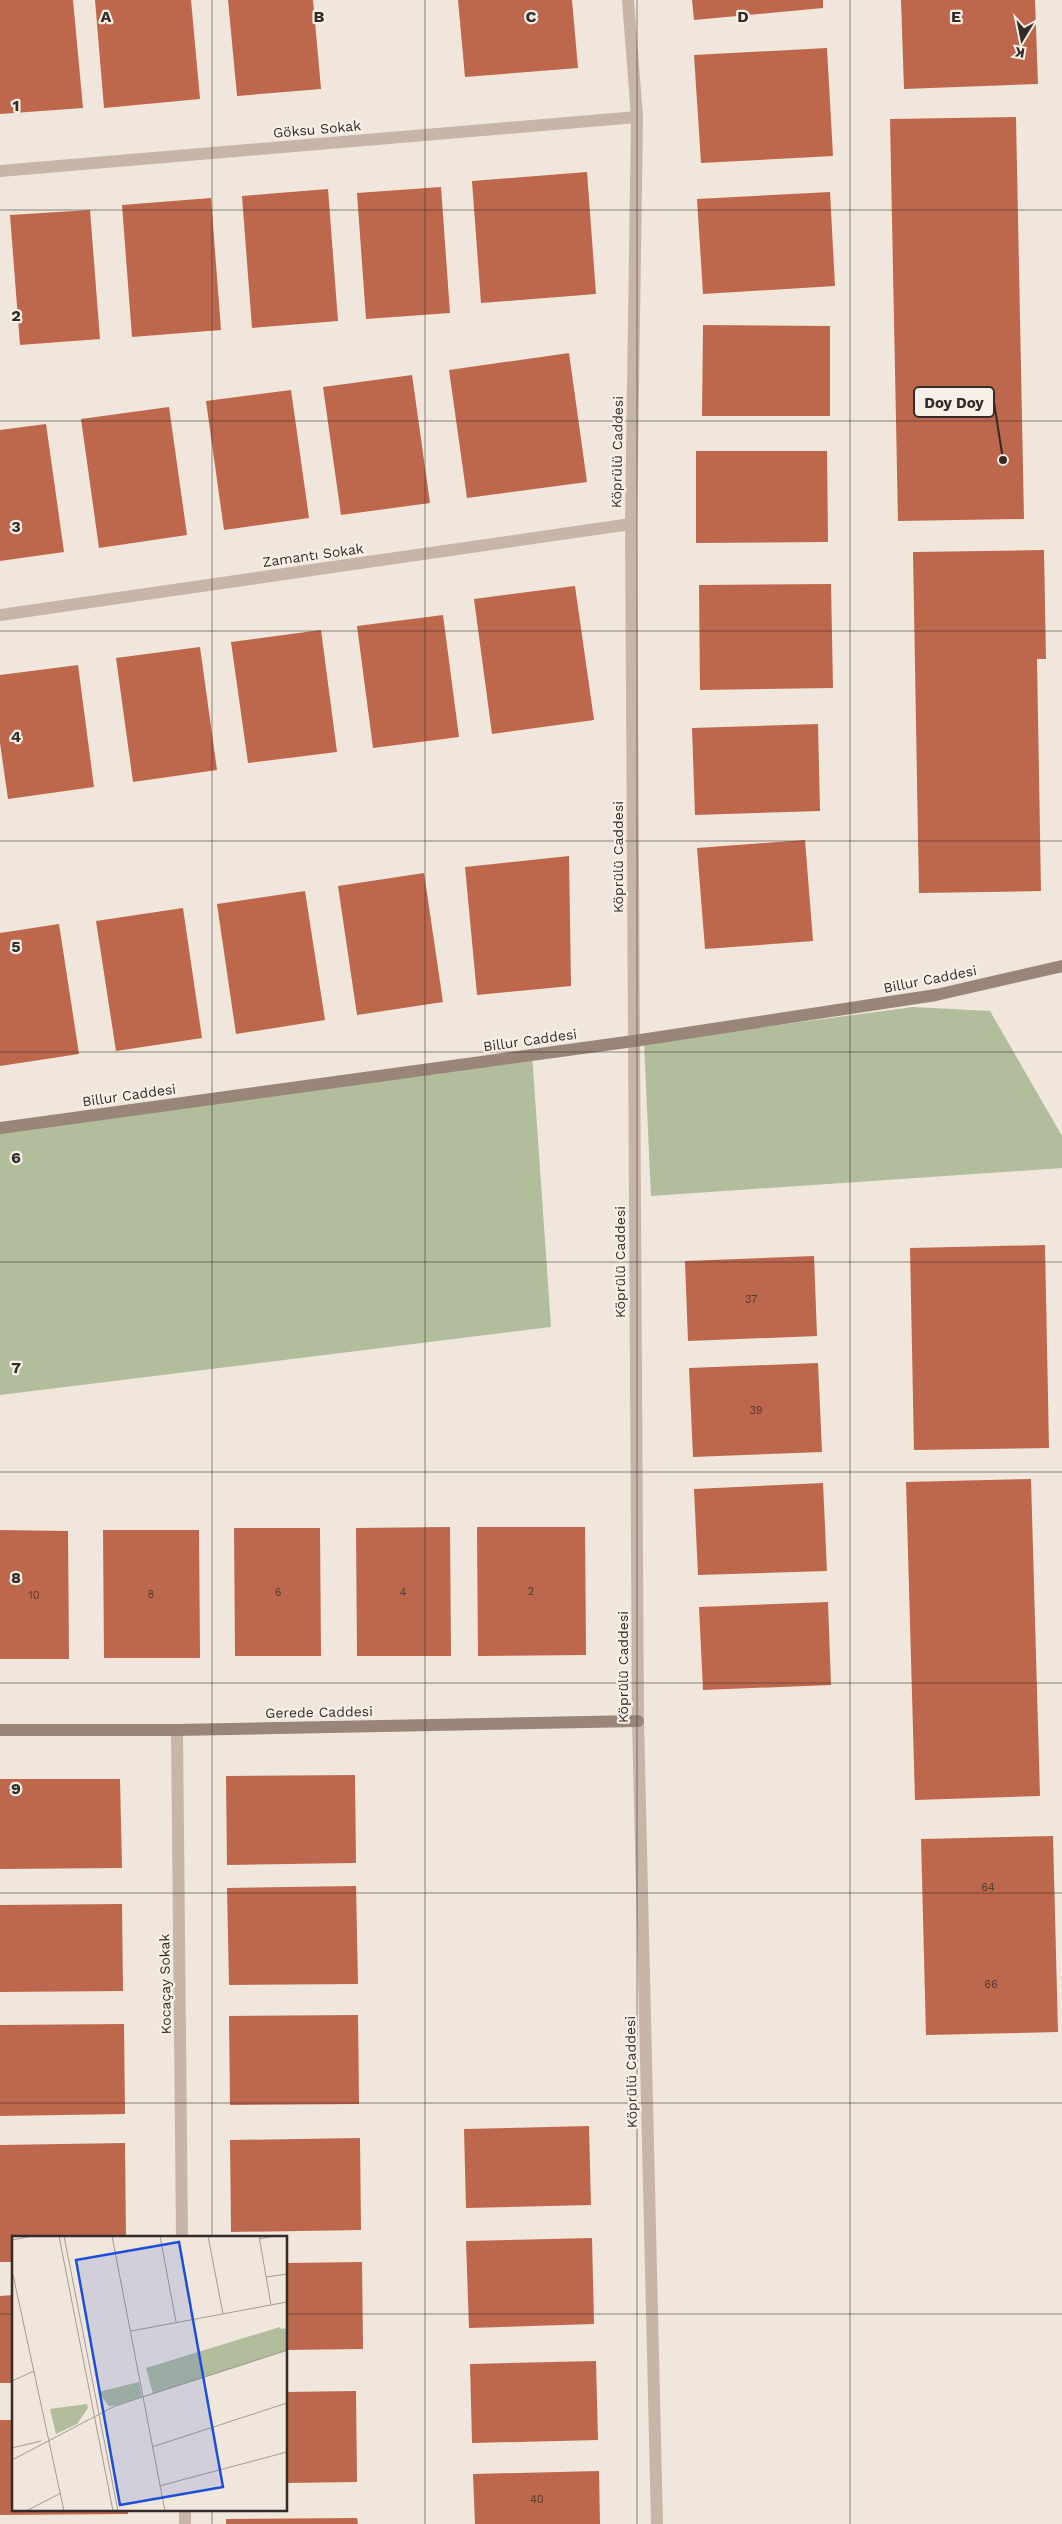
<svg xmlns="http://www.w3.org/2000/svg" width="1062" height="2524" font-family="'Work Sans',sans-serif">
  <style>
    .green { fill: #b2bd9c }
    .building { fill: #bd684c }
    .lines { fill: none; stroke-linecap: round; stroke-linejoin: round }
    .street { stroke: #c7b6a8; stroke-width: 12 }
    .secondary { stroke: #9a8579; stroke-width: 12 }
    .grid { fill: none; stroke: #342b28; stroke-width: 1; stroke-opacity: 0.55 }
    .labels { text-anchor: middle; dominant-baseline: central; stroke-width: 4.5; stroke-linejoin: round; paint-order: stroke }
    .number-label { font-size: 11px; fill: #563a31 }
    .street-label { font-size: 14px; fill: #342b28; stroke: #f8f0e7 }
    .inset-road { fill: none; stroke: #a59b93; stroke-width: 1 }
    .view { fill: #1d4ed8; fill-opacity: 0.15; stroke: #1d4ed8; stroke-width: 2.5 }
    .inset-edge { fill: none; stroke: #342b28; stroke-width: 2.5 }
    .grid-label { font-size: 16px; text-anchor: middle; font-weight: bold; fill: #342b28; stroke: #f8f0e7; stroke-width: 4.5; stroke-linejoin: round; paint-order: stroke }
    .leader { fill: none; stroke: #342b28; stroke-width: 2 }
    .callout-dot { fill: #342b28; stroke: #f8f0e7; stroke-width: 2 }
    .callout { fill: #f8f0e7; stroke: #342b28; stroke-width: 2 }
    .callout-label { font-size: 15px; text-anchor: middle; font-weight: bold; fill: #342b28 }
  </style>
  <rect width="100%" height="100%" fill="#f0e6db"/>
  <g class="green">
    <path d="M913 1007 990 1011 1062 1136V1168L651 1196 644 1043Z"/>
    <path d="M532 1054 551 1327 0 1395V1127Z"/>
  </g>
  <g class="building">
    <path d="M0 0H73L83 108 0 114Z"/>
    <path d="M95 0H191L200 99 104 108Z"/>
    <path d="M228 0H313L321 89 237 96Z"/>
    <path d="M458 0H572L578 68 465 77Z"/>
    <path d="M692 0H823V8L694 20Z"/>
    <path d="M901 0H1035L1038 84 904 89Z"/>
    <path d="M827 48 833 156 701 163 694 55Z"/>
    <path d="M1016 117 1024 519 898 521 890 119Z"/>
    <path d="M587 172 596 294 481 303 472 181Z"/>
    <path d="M441 187 450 313 366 319 357 193Z"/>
    <path d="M328 189 338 321 252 328 242 196Z"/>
    <path d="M830 192 835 286 703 294 697 199Z"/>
    <path d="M211 198 221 330 132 337 122 205Z"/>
    <path d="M90 210 100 339 20 345 10 215Z"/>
    <path d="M703 325 830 326V416H702Z"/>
    <path d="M569 353 587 482 467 498 449 370Z"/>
    <path d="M412 375 430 503 341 515 323 387Z"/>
    <path d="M291 390 309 518 224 530 206 401Z"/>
    <path d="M169 407 187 535 99 548 81 419Z"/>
    <path d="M46 424 64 552 0 561V430Z"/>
    <path d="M696 451H827L828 542 696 543Z"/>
    <path d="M1044 550 1046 659H1037L1041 891 919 893 913 552Z"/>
    <path d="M831 584 833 688 700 690 699 585Z"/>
    <path d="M575 586 594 720 492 734 474 599Z"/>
    <path d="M443 615 459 737 373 748 357 626Z"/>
    <path d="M321 630 337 752 248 763 231 642Z"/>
    <path d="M200 647 217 770 133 782 116 658Z"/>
    <path d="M78 665 94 787 8 799 0 743V675Z"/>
    <path d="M818 724 820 811 695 815 692 728Z"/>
    <path d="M805 840 813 941 705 949 697 848Z"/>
    <path d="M569 856 571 986 477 995 465 867Z"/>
    <path d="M424 873 443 1002 357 1015 338 886Z"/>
    <path d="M305 891 325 1020 236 1034 217 904Z"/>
    <path d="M183 908 202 1038 116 1051 96 921Z"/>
    <path d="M59 924 79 1054 0 1066V933Z"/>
    <path d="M1045 1245 1049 1448 914 1450 910 1248Z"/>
    <path d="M814 1256 817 1336 688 1341 685 1261Z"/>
    <path d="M818 1363 822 1452 693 1457 689 1368Z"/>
    <path d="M1031 1479 1040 1796 915 1800 906 1482Z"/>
    <path d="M823 1483 827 1571 698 1575 694 1489Z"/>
    <path d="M450 1527 451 1656H357L356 1528Z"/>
    <path d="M477 1527H585L586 1655 478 1656Z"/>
    <path d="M234 1528H320L321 1656H235Z"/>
    <path d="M0 1530 68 1531 69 1659H0Z"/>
    <path d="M103 1530H199L200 1658H104Z"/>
    <path d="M828 1602 831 1685 703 1690 699 1607Z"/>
    <path d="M355 1775 356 1863 227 1865 226 1776Z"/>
    <path d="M0 1779H120L122 1868 0 1869Z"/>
    <path d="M1053 1836 1058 2032 926 2035 921 1839Z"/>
    <path d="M356 1886 358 1984 229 1985 227 1888Z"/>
    <path d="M122 1904 123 1991 0 1992V1905Z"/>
    <path d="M358 2015 359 2104 230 2105 229 2016Z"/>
    <path d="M124 2024 125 2114 0 2116V2025Z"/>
    <path d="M589 2126 591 2205 466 2208 464 2129Z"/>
    <path d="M360 2138 361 2230 231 2232 230 2140Z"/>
    <path d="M125 2143 126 2238H14V2262H0V2145Z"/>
    <path d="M592 2238 594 2324 469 2328 466 2241Z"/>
    <path d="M362 2262 363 2349 286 2350V2263Z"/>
    <path d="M14 2295V2383H0V2296Z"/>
    <path d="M596 2361 598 2440 472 2443 470 2364Z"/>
    <path d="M356 2391 357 2482 286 2483V2392Z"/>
    <path d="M0 2420H14V2510H128V2514L0 2515Z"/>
    <path d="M599 2471 600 2524H475L473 2474Z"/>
    <path d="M357 2518 358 2524H226V2519Z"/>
  </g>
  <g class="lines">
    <g class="street">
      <path d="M628 0 637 117 631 524 638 1721 657 2524"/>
      <path d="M0 171 637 117"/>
      <path d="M0 615 631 524"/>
      <path d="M177 1730 182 2238"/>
      <path d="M185 2510V2524"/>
    </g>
    <g class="secondary">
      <path d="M0 1128 634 1041 936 995 1062 966"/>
      <path d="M0 1730H177L638 1721"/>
    </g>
  </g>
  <path class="grid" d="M212 0V2238M425 0V2524M637 0V2524M850 0V2524M0 210H1062M0 421H1062M0 631H1062M0 841H1062M0 1052H1062M0 1262H1062M0 1472H1062M0 1683H1062M0 1893H1062M0 2103H1062M0 2314H14M286 2314H1062M212 2510V2524"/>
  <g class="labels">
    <g class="number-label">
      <text x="751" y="1299">37</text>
      <text x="756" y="1410">39</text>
      <text x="531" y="1591">2</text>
      <text x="278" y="1592">6</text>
      <text x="403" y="1592">4</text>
      <text x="151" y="1594">8</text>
      <text x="34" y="1595">10</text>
      <text x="988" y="1887">64</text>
      <text x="991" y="1984">66</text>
      <text x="537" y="2499">40</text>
    </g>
    <g class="street-label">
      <text transform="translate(317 129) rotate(-5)">Göksu Sokak</text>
      <text transform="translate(617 452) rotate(-89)">Köprülü Caddesi</text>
      <text transform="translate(313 555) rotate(-8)">Zamantı Sokak</text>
      <text transform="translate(618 857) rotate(-90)">Köprülü Caddesi</text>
      <text transform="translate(930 979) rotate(-11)">Billur Caddesi</text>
      <text transform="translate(530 1040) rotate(-8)">Billur Caddesi</text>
      <text transform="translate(129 1095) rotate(-8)">Billur Caddesi</text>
      <text transform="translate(620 1262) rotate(-90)">Köprülü Caddesi</text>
      <text transform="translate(623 1667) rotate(-90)">Köprülü Caddesi</text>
      <text transform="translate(319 1712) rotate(-1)">Gerede Caddesi</text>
      <text transform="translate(165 1984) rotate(-91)">Kocaçay Sokak</text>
      <text transform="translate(631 2072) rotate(-91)">Köprülü Caddesi</text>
    </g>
  </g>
  <g transform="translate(12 2236)">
    <rect width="275" height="275" fill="#f0e6db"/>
    <path d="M268 91 269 93 275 92V115L141 158 134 132ZM127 146 130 161 105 169 97 170 86 156ZM75 168 76 172 65 188 44 198 38 173Z" fill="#b2bd9c"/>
    <path class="inset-road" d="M47 0 101 275M52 0 106 275M100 0 153 275M148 0 164 86M196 0 211 78M247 0 259 69M247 3 262 0M0 4 20 0M0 34 52 275M254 41 275 38M119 95 275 66M0 145 22 135M140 211 275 167M0 212 29 205M0 224 103 170 275 114M147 250 275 216M14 275 49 257"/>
    <path class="view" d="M167 6 211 251 108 269 64 24Z"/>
    <rect width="275" height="275" class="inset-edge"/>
  </g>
  <g class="grid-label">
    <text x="106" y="22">A</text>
    <text x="319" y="22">B</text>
    <text x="531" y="22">C</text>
    <text x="743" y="22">D</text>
    <text x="956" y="22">E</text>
    <text x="16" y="111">1</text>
    <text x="16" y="321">2</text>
    <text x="16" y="532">3</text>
    <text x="16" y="742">4</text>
    <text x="16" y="952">5</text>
    <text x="16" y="1163">6</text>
    <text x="16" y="1373">7</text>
    <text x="16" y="1583">8</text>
    <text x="16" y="1794">9</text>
  </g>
  <path class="leader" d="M1003 460L994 402"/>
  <circle class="callout-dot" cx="1003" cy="460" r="5"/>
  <rect class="callout" x="914" y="387" width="80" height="30" rx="5"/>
  <g class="callout-label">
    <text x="954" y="408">Doy Doy</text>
  </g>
  <g transform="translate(1022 40) rotate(190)" stroke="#f8f0e7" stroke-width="4" paint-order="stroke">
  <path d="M0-4L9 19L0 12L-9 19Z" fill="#342b28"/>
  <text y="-8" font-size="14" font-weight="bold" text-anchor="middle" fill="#342b28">K</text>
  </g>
</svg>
